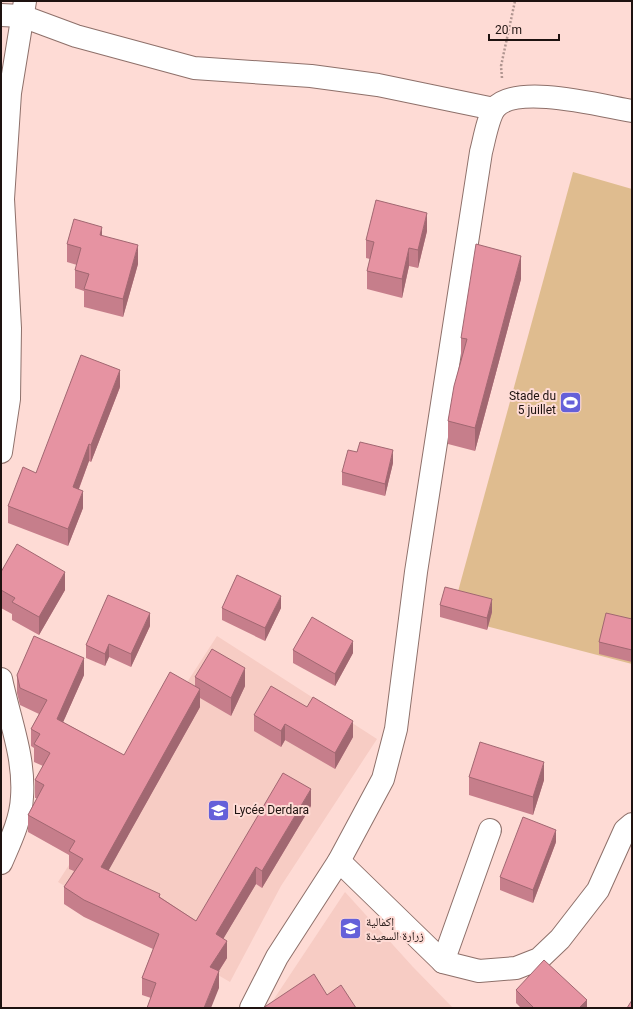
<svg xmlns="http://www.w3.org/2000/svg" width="633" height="1009" font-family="Roboto,'Noto Naskh Arabic',sans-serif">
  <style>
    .built { fill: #f7ccc4 }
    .pitch { fill: #dfbc8f }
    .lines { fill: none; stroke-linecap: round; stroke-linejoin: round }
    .minor-casing { stroke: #8e706a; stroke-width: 24 }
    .secondary-casing { stroke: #8e706a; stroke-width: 24 }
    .path { stroke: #b09590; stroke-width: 2.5; stroke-dasharray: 2 2; stroke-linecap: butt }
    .minor { stroke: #fff; stroke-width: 22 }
    .secondary { stroke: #fff; stroke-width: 22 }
    .wall { fill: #c67e8b }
    .shaded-wall { fill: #a16771 }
    .building { fill: #e693a2; stroke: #a16771 }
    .labels { text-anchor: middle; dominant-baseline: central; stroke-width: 4; stroke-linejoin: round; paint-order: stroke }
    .poi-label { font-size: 12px; fill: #1e1210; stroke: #fedbd5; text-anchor: start }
  </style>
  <rect width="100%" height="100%" fill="#fedbd5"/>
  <g class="built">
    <path d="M217 636 377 739 281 886 230 982 58 882Z"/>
    <path d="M345 892 413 967 453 1008H268Z"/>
  </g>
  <path class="pitch" d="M573 172 632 189V664L451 617Z"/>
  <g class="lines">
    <defs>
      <g id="minor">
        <path d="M1 15 22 16 76 36 194 68 311 76 378 85 494 109"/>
        <path d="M339 861 443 962 479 971 516 968 539 959 560 939 598 890 625 830 632 824"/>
        <path d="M443 962 490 830"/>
        <path d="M251 1008 277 957 339 861 383 779 396 729 416 572 481 152C484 141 488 117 495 108 516 83 602 106 632 111"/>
      </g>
      <g id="secondary">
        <path d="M1 452 9 399 10 328 3 199 10 93 25 1"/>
        <path d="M1 679C9 718 25 757 22 797 21 820 10 842 1 863"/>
      </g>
    </defs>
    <use href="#minor" class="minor-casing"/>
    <use href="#secondary" class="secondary-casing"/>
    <path class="path" d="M502 78 501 66 515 1"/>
    <use href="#minor" class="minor"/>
    <use href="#secondary" class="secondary"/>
  </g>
  <g class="wall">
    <path d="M427 231 418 268 409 266 402 298 367 289V271L370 259 366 258V240Z"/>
    <path d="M102 236 138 264 123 317 84 307V291L75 288V270L77 265 67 262V244Z"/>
    <path d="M521 279 475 451 448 444V421L461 359V338Z"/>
    <path d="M120 387 91 462 89 461 79 489 83 508 68 546 8 523V506L36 473Z"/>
    <path d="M393 463 385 496 342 485V472Z"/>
    <path d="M1 572 65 590 39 635 12 620V614L1 608Z"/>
    <path d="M440 605 492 612 487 630 440 617Z"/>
    <path d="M222 608H281L265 641 222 620Z"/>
    <path d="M632 619V662L599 654V642Z"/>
    <path d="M150 626 131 667 109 657 105 666 86 658V645Z"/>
    <path d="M293 650 353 653 335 686 293 663Z"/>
    <path d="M17 675H84L63 722 124 755 195 687V677L245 686 231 716 200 698V707L108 871 160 897 196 921 311 806 262 888 256 884 223 939 227 958 219 971V988L151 998 142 995V978L153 949 84 917 64 904V887L74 871 69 869V855L28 832V815L37 798H35V780L43 766 34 762V748L31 746V729L39 714 20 705 17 693Z"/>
    <path d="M254 715 353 737 335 769 285 740 281 747 254 731Z"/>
    <path d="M469 777 544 780 533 815 469 795Z"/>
    <path d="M556 842 533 903 500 890V877Z"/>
    <path d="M516 990 587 1008H521L516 1003Z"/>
  </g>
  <g class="shaded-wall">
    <path d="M427 213V231L418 268V250Z"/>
    <path d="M102 227V245L100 235Z"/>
    <path d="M138 245V264L123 317V299Z"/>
    <path d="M409 248V266L402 298V279Z"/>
    <path d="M521 256V279L475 451V428Z"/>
    <path d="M120 370V387L91 462V445Z"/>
    <path d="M89 444V461L73 504V487Z"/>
    <path d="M393 450V463L385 496V484Z"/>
    <path d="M83 491V508L68 546V529Z"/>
    <path d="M65 572V590L39 635V617Z"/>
    <path d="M281 596V608L265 641V628Z"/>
    <path d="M492 599V612L487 630V618Z"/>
    <path d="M150 613V626L131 667V654Z"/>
    <path d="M353 641V653L335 686V674Z"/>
    <path d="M109 644V657L105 666V654Z"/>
    <path d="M84 658V675L57 736V719Z"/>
    <path d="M245 668V686L231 716V698Z"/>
    <path d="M200 689V707L101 884V867Z"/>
    <path d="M353 721V737L335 769V753Z"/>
    <path d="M285 724V740L281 747V731Z"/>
    <path d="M544 762V780L533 815V797Z"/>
    <path d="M311 789V806L262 888V871Z"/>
    <path d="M556 830V842L533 903V890Z"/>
    <path d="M256 867V884L216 951V934Z"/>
    <path d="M227 941V958L210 985V967Z"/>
    <path d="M219 971V988L211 1008H204Z"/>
    <path d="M587 1000V1008H579Z"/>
  </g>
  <g class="building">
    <path d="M376 200 427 213 418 250 409 248 402 279 367 271 374 242 366 240Z"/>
    <path d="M74 219 102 227 100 235 138 245 123 299 84 289 89 274 75 270 81 248 67 244Z"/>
    <path d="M476 244 521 256 475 428 448 421 454 386 467 339 461 338Z"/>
    <path d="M81 355 120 370 91 445 89 444 73 487 83 491 68 529 8 506 23 467 36 473Z"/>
    <path d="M360 442 393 450 385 484 342 472 348 450 357 452Z"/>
    <path d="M17 544 65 572 39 617 12 602 15 598 1 590V572Z"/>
    <path d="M237 575 281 596 265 628 222 608Z"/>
    <path d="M445 587 492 599 487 618 440 605Z"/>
    <path d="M108 595 150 613 131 654 109 644 105 654 86 645Z"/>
    <path d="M606 613 632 619V650L599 642Z"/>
    <path d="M312 617 353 641 335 674 293 650Z"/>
    <path d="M34 636 84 658 57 719 124 755 170 672 200 689 101 867 160 894 159 897 196 921 283 773 311 789 262 871 256 867 216 934 227 941 210 967 219 971 204 1008H147L156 983 142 978 159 934 84 900 64 887 83 859 69 851 75 841 28 815 44 785 35 780 50 753 34 744 40 734 31 729 47 700 20 688 17 675Z"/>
    <path d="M212 649 245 668 231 698 195 677Z"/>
    <path d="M271 686 307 707 313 697 353 721 335 753 285 724 281 731 254 715Z"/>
    <path d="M480 742 544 762 533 797 469 777Z"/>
    <path d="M523 817 556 830 533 890 500 877Z"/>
    <path d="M544 960 587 1000 579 1008H534L516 990Z"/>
    <path d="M314 974 327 995 341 985 356 1008H263Z"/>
    <path d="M632 1000V1008H627Z"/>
  </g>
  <defs>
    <symbol id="stadium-square" viewBox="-11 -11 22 22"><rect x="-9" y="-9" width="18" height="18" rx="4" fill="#6560d9" stroke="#fedbd5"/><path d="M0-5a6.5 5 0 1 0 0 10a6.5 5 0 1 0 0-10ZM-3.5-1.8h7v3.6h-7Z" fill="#fff"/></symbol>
    <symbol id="school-square" viewBox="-11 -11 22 22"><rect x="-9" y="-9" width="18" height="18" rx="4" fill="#6560d9" stroke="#fedbd5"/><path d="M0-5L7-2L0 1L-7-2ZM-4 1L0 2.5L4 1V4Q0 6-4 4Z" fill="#fff"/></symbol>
  </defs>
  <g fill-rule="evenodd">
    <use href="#stadium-square" x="558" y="390" width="25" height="25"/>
    <use href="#school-square" x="206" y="798" width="25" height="25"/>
    <use href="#school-square" x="338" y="916" width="25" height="25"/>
  </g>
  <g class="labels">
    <g class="poi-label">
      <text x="556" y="396" text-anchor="end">Stade du<tspan x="556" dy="14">5 juillet</tspan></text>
      <text x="234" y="810">Lycée Derdara</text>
      <text x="366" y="922">إكمالية<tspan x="366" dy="14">زرارة السعيدة</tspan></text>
    </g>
  </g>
  <rect width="633" height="1009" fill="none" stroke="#1e1210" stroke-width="4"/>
  <path d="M489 34v6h70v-6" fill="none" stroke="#1e1210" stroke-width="2"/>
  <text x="495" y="34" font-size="12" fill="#1e1210" stroke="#fedbd5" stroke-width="3" paint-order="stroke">20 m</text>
</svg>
